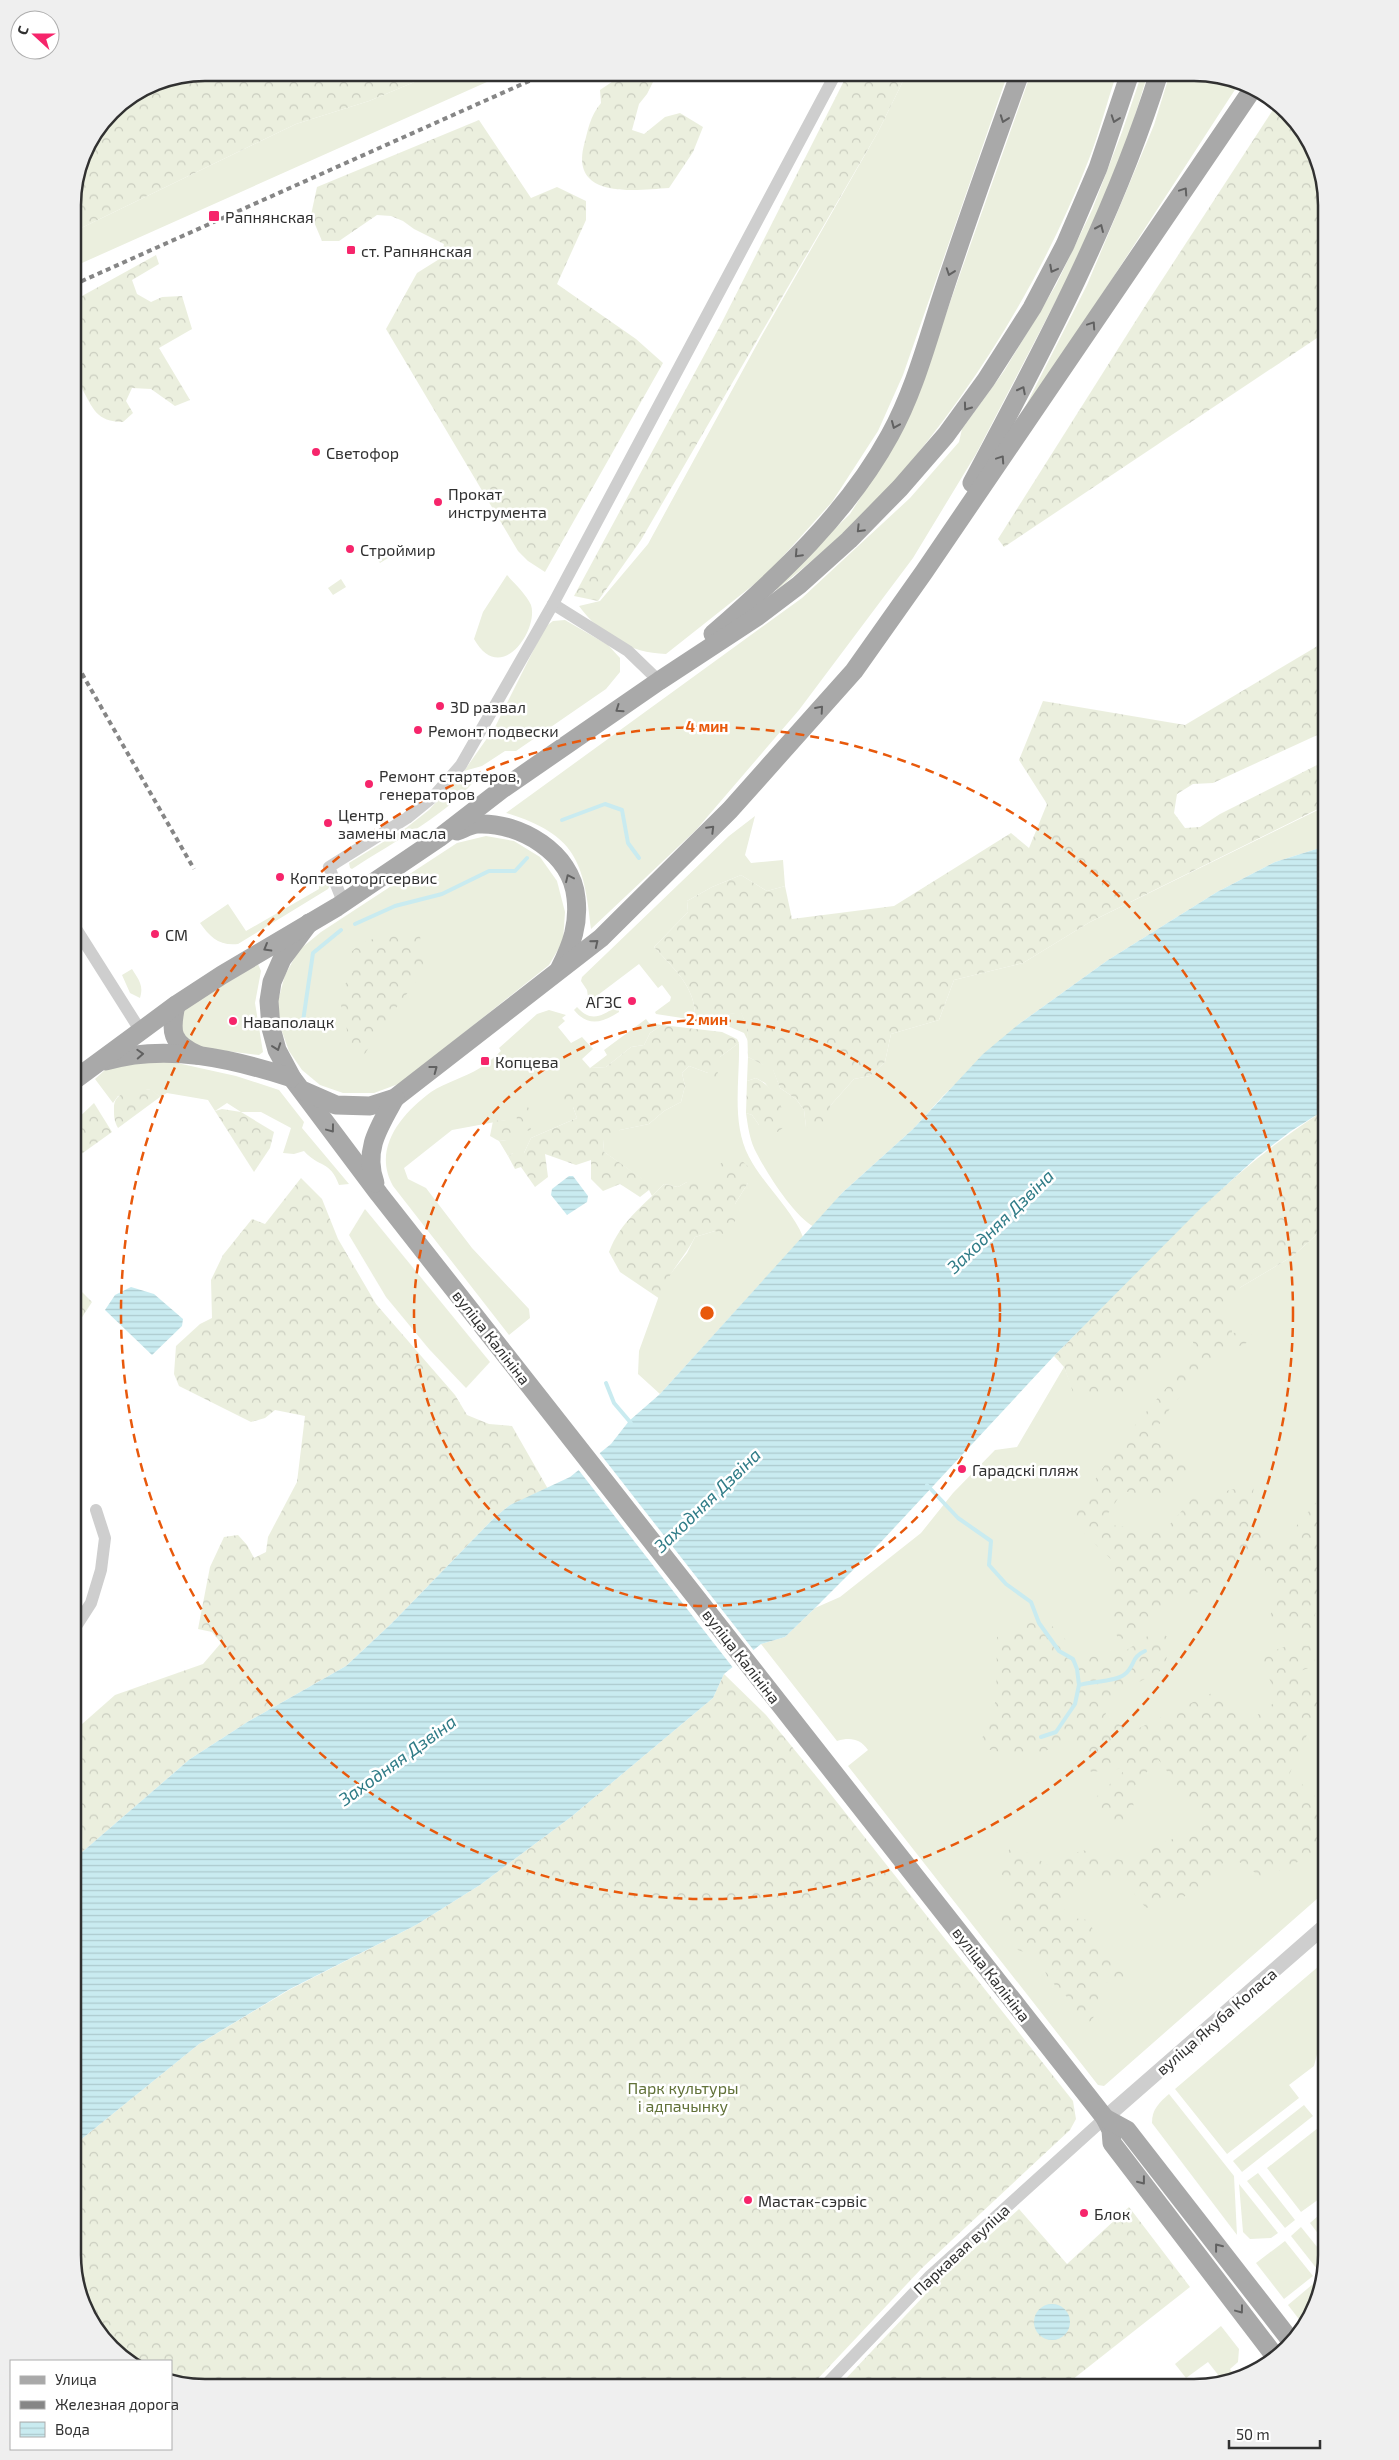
<svg xmlns="http://www.w3.org/2000/svg" width="1399" height="2460" font-family="'Exo 2',sans-serif">
  <style>
    .grass { fill: #ebefde }
    .forest { fill: url(#forest-crowns) }
    .water { fill: url(#water-rules) }
    .pier { fill: #fff }
    .lines { fill: none; stroke-linecap: round; stroke-linejoin: round }
    .stream { stroke: #c9ebf0; stroke-width: 4 }
    .minor { stroke: #cecece; stroke-width: 12 }
    .tertiary { stroke: #cecece; stroke-width: 15 }
    .primary { stroke: #a9a9a9; stroke-width: 19 }
    .rail { stroke: #868686; stroke-width: 4; stroke-dasharray: 5 4; stroke-linecap: butt }
    .oneway { stroke: #616161 }
    .ring { fill: none; stroke: #e8590c; stroke-width: 2.5; stroke-dasharray: 9 6 }
    .poi-dot { fill: #f6256b; stroke: #fff; stroke-width: 2 }
    .labels { text-anchor: middle; dominant-baseline: central; stroke-width: 5; stroke-linejoin: round; paint-order: stroke }
    .poi-label { font-size: 16px; fill: #313131; stroke: #fff; text-anchor: start }
    .street-label { font-size: 16px; fill: #313131; stroke: #fff }
    .park-label { font-size: 16px; fill: #627239; stroke: #fff }
    .water-label { font-size: 18px; font-style: italic; fill: #307c87; stroke: #fff }
    .rim { fill: none; stroke: #313131; stroke-width: 2.5 }
    .centre { fill: #e8590c; stroke: #fff; stroke-width: 2.5 }
    .ring-label { font-size: 15px; text-anchor: middle; font-weight: bold; fill: #e8590c; stroke: #fff; stroke-width: 5; stroke-linejoin: round; paint-order: stroke }
  </style>
  <defs>
    <pattern id="forest-crowns" width="20" height="18" patternUnits="userSpaceOnUse" patternTransform="scale(1.25)"><rect width="20" height="18" fill="#ebefde"/><path d="M2 6a3 3 0 1 1 6 0M12 15a3 3 0 1 1 6 0" fill="none" stroke="#cacdbf"/></pattern>
    <pattern id="water-rules" width="6" height="5" patternUnits="userSpaceOnUse" patternTransform="scale(1.25)"><rect width="6" height="5" fill="#c9ebf0"/><path d="M0 2.5h6" fill="none" stroke="#adcace"/></pattern>
  </defs>
  <rect width="100%" height="100%" fill="#fff"/>
  <g class="grass">
    <path d="M436 73H507L73 267V232L296 124 369 101Z"/>
    <path d="M907 73H1008L903 375 878 431 832 502 767 574 666 654C630 653 600 635 579 606L600 601 648 544 761 337 878 132Z"/>
    <path d="M1031 73H1117C1107 101 1100 131 1089 159 1043 277 976 387 894 482 860 522 817 556 777 590L775 587 850 514 898 439 922 382Z"/>
    <path d="M1142 73H1148L1129 135 1097 214 1062 289 976 454 913 558 799 710 696 830 591 929C584 861 575 834 506 813L802 598 910 498 959 442 962 429 1004 371 1056 285 1092 210 1122 132Z"/>
    <path d="M1170 73H1203L1238 85 1012 433 1087 285 1154 125Z"/>
    <path d="M388 547 393 555 380 563 375 556Z"/>
    <path d="M507 575C514 583 527 595 531 605 539 629 501 687 474 639L483 612Z"/>
    <path d="M341 579 346 587 333 595 328 588Z"/>
    <path d="M565 620 608 645 620 658V672L606 689 516 751H505L482 766 464 771 495 727 545 627 553 621Z"/>
    <path d="M1326 761V786L1315 766Z"/>
    <path d="M481 773C448 816 397 839 352 869L350 868 349 863 406 828 429 810 459 777Z"/>
    <path d="M1326 806V846L1275 862 1217 892 1108 960 1019 1024 944 1095 913 1129 842 1193 814 1227C794 1216 768 1175 757 1154 750 1142 748 1127 746 1113L752 1115 759 1125 772 1092 765 1083 756 1078 747 1081 748 1057 773 1069 780 1088 796 1099 804 1110 806 1127 830 1126V1106L854 1079 870 1076 885 1062 891 1034 939 1020 954 980 1023 963 1090 922Z"/>
    <path d="M755 816 745 855 751 863 783 860 785 886 767 891 741 875 712 887 687 901 688 912 654 947C674 969 697 988 695 1020L656 1014 655 1012 670 1001 671 997 662 985 658 988 639 964 590 1001 585 1000 588 997 587 990 581 981 582 977 729 836Z"/>
    <path d="M486 836 514 841 540 857 557 881 565 912 563 941 549 965 401 1083 374 1093H343L320 1085 302 1070 289 1051 280 1026 278 1001 285 975 299 950 321 932 457 843Z"/>
    <path d="M324 877 330 879 331 884 328 889 238 944C219 946 210 937 200 923L228 904 246 931 319 889V880Z"/>
    <path d="M258 964 261 971 255 1003 263 1052 259 1055 195 1047 187 1043 177 1023 181 1011Z"/>
    <path d="M132 969C139 980 144 986 140 998L130 993 122 975Z"/>
    <path d="M577 1007C590 1022 601 1017 615 1007L619 1009V1012C602 1023 588 1027 574 1010Z"/>
    <path d="M549 1010 566 1015 562 1018 565 1021 558 1027 571 1043 582 1037 593 1049 582 1059 590 1068 607 1055 604 1050 646 1019 649 1023 662 1025 650 1033 644 1045 631 1047 606 1067 590 1068 573 1107 577 1118 531 1138 524 1153H513L508 1156 499 1141 507 1140 506 1120 452 1130 404 1168 408 1179 426 1188 472 1248 529 1309 530 1318 509 1335 393 1186C372 1149 401 1114 431 1092 446 1082 464 1078 480 1068 487 1064 494 1057 501 1051L499 1048 537 1014Z"/>
    <path d="M741 1012 747 1026 748 1041 744 1033 723 1024 730 1014Z"/>
    <path d="M739 1043C740 1080 731 1123 749 1157 763 1184 793 1211 803 1237L660 1394 638 1374 639 1351 664 1282 687 1253 695 1237 715 1231 735 1221V1204L748 1183 687 1182 678 1187 664 1184 652 1196 649 1190V1184L603 1151 604 1140 620 1130 649 1124 664 1111 681 1102 685 1086 682 1073 689 1066 708 1073 720 1057Z"/>
    <path d="M159 1059 236 1076 279 1090 304 1122 302 1128 349 1184 339 1185C330 1160 319 1168 304 1151L294 1154 283 1153 291 1128 261 1112H241L227 1103 215 1111 208 1100 167 1093 160 1097 150 1089 118 1096 113 1103 95 1079 106 1069Z"/>
    <path d="M365 1209 490 1362 466 1388 429 1349 386 1297 349 1235Z"/>
    <path d="M1326 1226V1891L1104 2086 1098 2085 848 1766 868 1750C860 1739 851 1737 837 1741L761 1644 785 1637 815 1608 840 1597 921 1533 953 1493 995 1450 1017 1447 1064 1367 1075 1395 1241 1287 1293 1256Z"/>
    <path d="M1326 1960V2019L1314 2066 1289 2085 1299 2098 1227 2154 1175 2089Z"/>
    <path d="M1169 2094 1234 2176 1237 2235 1152 2123C1152 2109 1159 2103 1169 2094Z"/>
    <path d="M1304 2105 1313 2116 1242 2172 1233 2161Z"/>
    <path d="M1326 2123V2194L1301 2212 1267 2168 1323 2124Z"/>
    <path d="M1258 2173 1295 2220 1285 2228 1247 2181Z"/>
    <path d="M1239 2184 1278 2233 1271 2238 1250 2239 1243 2232Z"/>
    <path d="M1326 2209V2244L1310 2223Z"/>
    <path d="M1301 2227 1326 2258 1324 2264 1317 2269 1291 2236Z"/>
    <path d="M1285 2241 1313 2276 1284 2299 1256 2263Z"/>
    <path d="M1319 2279 1305 2327 1288 2305Z"/>
    <path d="M1221 2326 1239 2349 1238 2362 1230 2369 1236 2378 1223 2381 1208 2362 1186 2378 1175 2364Z"/>
  </g>
  <g class="forest">
    <path d="M205 73H436L369 101 296 124 73 232V197L83 154 111 111 154 82Z"/>
    <path d="M625 73H643L653 82 647 94 639 104 632 130 644 134 665 117 680 113 703 127 693 152 669 188C636 190 570 200 584 145 588 130 590 116 601 103L600 90Z"/>
    <path d="M848 73H907L878 132 641 540 598 601 574 596 720 326Z"/>
    <path d="M1276 105 1313 147 1326 205V332L1004 547 998 539 1147 303Z"/>
    <path d="M479 120 531 198 557 187 586 201V220L557 284 636 339 663 363 545 572 528 561 518 551 386 329 417 273 441 258 444 244 414 229 403 221 391 216 377 215 339 241H322L311 215 317 187Z"/>
    <path d="M156 255 159 264 132 280 137 294 151 302 162 297 182 296 192 329 159 348 190 400 175 406 151 389 132 388 126 401 133 413 123 422C96 422 93 408 81 387L73 390V301Z"/>
    <path d="M1326 641V731L1213 783 1193 784 1177 794 1174 813 1185 828 1200 827 1220 814 1315 766 1326 786V805L1090 922 1023 963 954 980 939 1020 891 1034 885 1062 870 1076 854 1079 830 1106V1126L821 1133 806 1127 804 1110 796 1099 780 1088 773 1070 748 1057 747 1026 741 1013 730 1014 723 1024 695 1020C697 988 674 969 654 947L688 912 687 901 712 887 741 875 767 891 785 886 792 919 894 906 1011 833 1029 848 1047 804 1019 760 1043 701 1185 725Z"/>
    <path d="M392 936H420L425 970 396 1008 389 1028 377 1036 362 1058 349 1053 346 1021 341 1009 342 989 353 972 347 957C360 941 372 938 392 936Z"/>
    <path d="M662 1025 722 1032 737 1039 739 1043 720 1057 716 1084 709 1081 708 1073 689 1066 682 1073 685 1086 681 1102 664 1111 649 1124 620 1130 610 1145 604 1140 603 1151 650 1184 649 1190 640 1197 620 1184 603 1191 591 1179V1160L576 1165 545 1154 548 1177 535 1187 521 1167 515 1169 508 1156 513 1153H524L531 1138 577 1118 573 1107 564 1103 561 1090 590 1068 606 1067 631 1047 644 1045 650 1033Z"/>
    <path d="M756 1078C776 1089 782 1103 786 1125L778 1132 759 1125 752 1115 746 1113 747 1081Z"/>
    <path d="M151 1089 160 1097 118 1128C114 1121 114 1116 114 1109 113 1089 136 1091 151 1089Z"/>
    <path d="M94 1103 112 1132 73 1160V1123Z"/>
    <path d="M521 1105H526C535 1114 535 1119 530 1131L521 1129C516 1118 514 1114 521 1105Z"/>
    <path d="M222 1109 241 1112 274 1132 270 1148 254 1172 215 1111Z"/>
    <path d="M1326 1109V1226L1293 1256 1241 1287 1118 1398 1074 1395 1064 1367 1054 1356C1140 1269 1222 1175 1326 1109Z"/>
    <path d="M506 1120 513 1130 507 1140 499 1141 490 1136 493 1121Z"/>
    <path d="M742 1161 752 1170 748 1183 735 1204V1221L725 1235 715 1231 695 1237C684 1259 666 1274 660 1299L620 1272 609 1252C621 1221 642 1207 664 1184L678 1187 687 1182 713 1181 721 1163Z"/>
    <path d="M301 1178 322 1199 338 1239 376 1304 455 1395 467 1415 489 1424 512 1426 548 1489 510 1505 495 1517 392 1623 346 1666 249 1721 190 1759 73 1860V1732L115 1695 203 1664 221 1643 212 1632 198 1629 210 1567 224 1537 238 1535 247 1545 254 1558 266 1552 268 1537 297 1482 305 1416 275 1410 265 1418 251 1422 179 1386 174 1374 176 1346 200 1324 212 1318 211 1280 223 1255 252 1219 265 1224Z"/>
    <path d="M73 1283 92 1302 75 1328 73 1326Z"/>
    <path d="M1220 1312 1232 1315V1333L1252 1332 1251 1341 1228 1351 1173 1404 1148 1441 1172 1447 1187 1469 1163 1498 1123 1491 1101 1524 1164 1531 1193 1498 1254 1485 1249 1525 1281 1544 1326 1491V1581L1321 1586 1312 1629 1266 1627 1279 1591 1262 1566 1225 1563V1584L1179 1598 1118 1642 1110 1598 1116 1564 1069 1519 1116 1448 1197 1351 1191 1338Z"/>
    <path d="M1043 1617 1079 1653 1112 1660 1158 1629 1173 1642 1162 1670 1116 1694 1104 1717 1133 1731 1214 1692 1252 1719 1278 1700 1260 1656 1289 1645 1315 1646 1314 1666 1300 1671 1306 1687 1326 1692V1721L1314 1719 1289 1775 1313 1792 1326 1830V1849L1263 1878 1229 1855 1202 1891 1146 1908 1123 1880 1088 1874 1072 1900 1062 1907 1073 1918 1088 1920 1105 1952 1123 1959 1129 1971 1118 1983 1097 1982 1099 2010 1086 2027 1074 2024 1072 2002 1047 1977 1041 1958 1018 1950 998 1923 1013 1894 999 1869 1012 1844 1051 1867 1082 1850 1121 1860 1207 1825 1158 1759 1132 1789 1135 1822H1108L1091 1802 1127 1768 1091 1772 1076 1741 1022 1758 979 1747 996 1700 997 1637Z"/>
    <path d="M724 1674 766 1715 825 1787 1073 2101 1076 2119 1070 2130 922 2268 810 2387H197L171 2379V2361H128L86 2313 73 2255V2146L199 2044 289 1990 416 1925 480 1885 571 1817 713 1698Z"/>
    <path d="M1129 2207 1190 2287 1063 2387H838L938 2281 1019 2209 1067 2264Z"/>
  </g>
  <g class="water">
    <path d="M1326 846V1109L1291 1131 1257 1157 1199 1210 1054 1356 881 1542 815 1608 785 1637 761 1644 724 1674 713 1698 571 1817 480 1885 416 1925 288 1990 199 2044 73 2146V1860L190 1759 249 1721 346 1666 392 1623 495 1517 510 1505 570 1477 611 1444 629 1421 660 1394 842 1193 913 1129 983 1054 1019 1024 1108 960 1217 892 1275 862Z"/>
    <path d="M569 1176H573L588 1196 587 1202 567 1215 551 1195 552 1189Z"/>
    <path d="M131 1287 154 1294 183 1319 182 1326 152 1355 105 1310 115 1295Z"/>
    <path d="M73 1508C79 1538 89 1592 73 1618Z"/>
    <circle cx="1052" cy="2322" r="18"/>
  </g>
  <path class="pier" d="M598 1451 755 1652 734 1669 577 1468Z"/>
  <g class="lines">
    <g class="stream">
      <path d="M562 820 605 804 622 810 628 843 639 858"/>
      <path d="M355 924 395 906 442 894 489 871H515L527 858"/>
      <path d="M302 1028 313 953 341 930"/>
      <path d="M606 1383 614 1403 631 1423"/>
      <path d="M927 1485 958 1518 991 1541 989 1565 1006 1584 1031 1602 1039 1623 1059 1651 1073 1659 1077 1669 1079 1685 1075 1704 1056 1732 1041 1737"/>
      <path d="M1079 1685C1092 1681 1116 1682 1125 1674 1135 1666 1131 1657 1145 1651"/>
    </g>
    <g class="minor">
      <path d="M553 604 628 651 659 681"/>
      <path d="M343 902 329 867 407 818 434 796 461 765 553 604 836 73"/>
      <path d="M73 924 140 1030"/>
      <path d="M73 1631 91 1603 101 1570 105 1538 96 1510"/>
      <path d="M824 2387 930 2276 1105 2118"/>
    </g>
    <path class="tertiary" d="M1105 2118 1326 1925"/>
    <g class="primary">
      <path d="M972 483C1043 350 1114 217 1159 73"/>
      <path d="M713 634C779 576 847 514 890 435 915 390 928 338 944 290 968 217 994 145 1020 73"/>
      <path d="M457 831C463 829 471 824 478 824 520 822 572 853 576 898 579 924 572 944 560 968"/>
      <path d="M309 923 282 959 272 982 269 1001 271 1028 277 1050 292 1078 379 1194 1105 2118 1111 2130 1112 2143 1274 2355"/>
      <path d="M176 1005C170 1032 171 1043 198 1055"/>
      <path d="M106 1061C167 1043 233 1059 292 1078"/>
      <path d="M73 1081 176 1005 222 975 337 907 439 838 501 790 659 681 758 616 799 585 849 540 900 488 946 435 986 380 1032 308 1065 245 1098 168 1130 73"/>
      <path d="M304 1091 336 1105 370 1106 395 1098 601 938 730 810 854 671 924 572 1252 90"/>
      <path d="M375 1183C363 1150 379 1127 395 1098"/>
      <path d="M1105 2118 1127 2130 1291 2341"/>
    </g>
    <g class="rail">
      <path d="M73 285 547 73"/>
      <path d="M73 658 194 869"/>
    </g>
  </g>
  <defs><path id="oneway-chevron" d="M-2-3.5L2.5 0L-2 3.5" fill="none" stroke-width="1.6" stroke-linecap="round" stroke-linejoin="round" transform="scale(1.25)"/></defs>
  <g class="oneway">
    <use href="#oneway-chevron" transform="translate(1004 119) rotate(110)"/>
    <use href="#oneway-chevron" transform="translate(1115 119) rotate(109)"/>
    <use href="#oneway-chevron" transform="translate(1184 191) rotate(-56)"/>
    <use href="#oneway-chevron" transform="translate(1100 228) rotate(-66)"/>
    <use href="#oneway-chevron" transform="translate(1053 269) rotate(118)"/>
    <use href="#oneway-chevron" transform="translate(950 272) rotate(109)"/>
    <use href="#oneway-chevron" transform="translate(1092 325) rotate(-56)"/>
    <use href="#oneway-chevron" transform="translate(1022 390) rotate(-63)"/>
    <use href="#oneway-chevron" transform="translate(967 407) rotate(126)"/>
    <use href="#oneway-chevron" transform="translate(895 425) rotate(113)"/>
    <use href="#oneway-chevron" transform="translate(1001 459) rotate(-56)"/>
    <use href="#oneway-chevron" transform="translate(860 529) rotate(134)"/>
    <use href="#oneway-chevron" transform="translate(798 554) rotate(133)"/>
    <use href="#oneway-chevron" transform="translate(619 709) rotate(145)"/>
    <use href="#oneway-chevron" transform="translate(820 709) rotate(-49)"/>
    <use href="#oneway-chevron" transform="translate(711 829) rotate(-45)"/>
    <use href="#oneway-chevron" transform="translate(569 878) rotate(-115)"/>
    <use href="#oneway-chevron" transform="translate(595 943) rotate(-39)"/>
    <use href="#oneway-chevron" transform="translate(267 948) rotate(150)"/>
    <use href="#oneway-chevron" transform="translate(277 1047) rotate(70)"/>
    <use href="#oneway-chevron" transform="translate(140 1054) rotate(-3)"/>
    <use href="#oneway-chevron" transform="translate(434 1069) rotate(-37)"/>
    <use href="#oneway-chevron" transform="translate(331 1129) rotate(53)"/>
    <use href="#oneway-chevron" transform="translate(1142 2181) rotate(52)"/>
    <use href="#oneway-chevron" transform="translate(1218 2247) rotate(-128)"/>
    <use href="#oneway-chevron" transform="translate(1240 2310) rotate(53)"/>
  </g>
  <g class="ring">
    <circle cx="707" cy="1313" r="293"/>
    <circle cx="707" cy="1313" r="586"/>
  </g>
  <g class="poi-dot">
    <rect x="208" y="210" width="12" height="12" rx="2.5"/>
    <rect x="346" y="245" width="10" height="10" rx="2.5"/>
    <circle cx="316" cy="452" r="5"/>
    <circle cx="438" cy="502" r="5"/>
    <circle cx="350" cy="549" r="5"/>
    <circle cx="440" cy="706" r="5"/>
    <circle cx="418" cy="730" r="5"/>
    <circle cx="369" cy="784" r="5"/>
    <circle cx="328" cy="823" r="5"/>
    <circle cx="280" cy="877" r="5"/>
    <circle cx="155" cy="934" r="5"/>
    <circle cx="632" cy="1001" r="5"/>
    <circle cx="233" cy="1021" r="5"/>
    <rect x="480" y="1056" width="10" height="10" rx="2.5"/>
    <circle cx="962" cy="1469" r="5"/>
    <circle cx="748" cy="2200" r="5"/>
    <circle cx="1084" cy="2213" r="5"/>
  </g>
  <g class="labels">
    <g class="poi-label">
      <text x="225" y="216">Рапнянская</text>
      <text x="361" y="250">ст. Рапнянская</text>
      <text x="326" y="452">Светофор</text>
      <text x="448" y="493">Прокат<tspan x="448" dy="18">инструмента</tspan></text>
      <text x="360" y="549">Строймир</text>
      <text x="450" y="706">3D развал</text>
      <text x="428" y="730">Ремонт подвески</text>
      <text x="379" y="775">Ремонт стартеров,<tspan x="379" dy="18">генераторов</tspan></text>
      <text x="338" y="814">Центр<tspan x="338" dy="18">замены масла</tspan></text>
      <text x="290" y="877">Коптевоторгсервис</text>
      <text x="165" y="934">СМ</text>
      <text x="622" y="1001" text-anchor="end">АГЗС</text>
      <text x="243" y="1021">Наваполацк</text>
      <text x="495" y="1061">Копцева</text>
      <text x="972" y="1469">Гарадскі пляж</text>
      <text x="758" y="2200">Мастак-сэрвіс</text>
      <text x="1094" y="2213">Блок</text>
    </g>
    <g class="street-label">
      <text transform="translate(492 1337) rotate(52)">вуліца Калініна</text>
      <text transform="translate(742 1656) rotate(52)">вуліца Калініна</text>
      <text transform="translate(992 1974) rotate(52)">вуліца Калініна</text>
      <text transform="translate(1216 2021) rotate(-41)">вуліца Якуба Коласа</text>
      <text transform="translate(961 2249) rotate(-43)">Паркавая вуліца</text>
    </g>
    <g class="park-label">
      <text x="683" y="2087">Парк культуры<tspan x="683" dy="18">і адпачынку</tspan></text>
    </g>
    <g class="water-label">
      <text transform="translate(1000 1221) rotate(-44)">Заходняя Дзвіна</text>
      <text transform="translate(707 1500) rotate(-44)">Заходняя Дзвіна</text>
      <text transform="translate(397 1760) rotate(-36)">Заходняя Дзвіна</text>
    </g>
  </g>
  <path d="M0 0H1399V2460H0ZM205 81H1194A124 124 0 0 1 1318 205V2255A124 124 0 0 1 1194 2379H205A124 124 0 0 1 81 2255V205A124 124 0 0 1 205 81Z" fill="#efefef" fill-rule="evenodd"/>
  <path class="rim" d="M205 81H1194A124 124 0 0 1 1318 205V2255A124 124 0 0 1 1194 2379H205A124 124 0 0 1 81 2255V205A124 124 0 0 1 205 81Z"/>
  <circle cx="707" cy="1313" r="8" class="centre"/>
  <g class="ring-label">
    <text x="707" y="732">4 мин</text>
    <text x="707" y="1025">2 мин</text>
  </g>
  <rect x="10" y="2360" width="162" height="90" fill="#ffffff" stroke="#adadad"/>
  <rect x="20" y="2376" width="25" height="8" fill="#a9a9a9" stroke="#adadad"/>
  <text x="55" y="2385" font-size="15" fill="#313131">Улица</text>
  <rect x="20" y="2401" width="25" height="8" fill="#868686" stroke="#adadad"/>
  <text x="55" y="2410" font-size="15" fill="#313131">Железная дорога</text>
  <rect x="20" y="2422" width="25" height="15" fill="url(#water-rules)" stroke="#adadad"/>
  <text x="55" y="2435" font-size="15" fill="#313131">Вода</text>
  <g transform="translate(35 35) rotate(291)"><circle r="24" fill="#ffffff" stroke="#adadad"/>
  <path d="M0-4L9 19L0 12L-9 19Z" fill="#f6256b"/>
  <text y="-8" font-size="14" font-weight="bold" text-anchor="middle" fill="#313131">С</text>
  </g>
  <path d="M1229 2440v8h91v-8" fill="none" stroke="#313131" stroke-width="2.5"/>
  <text x="1236" y="2440" font-size="15" fill="#313131" stroke="#ffffff" stroke-width="4" paint-order="stroke">50 m</text>
</svg>
